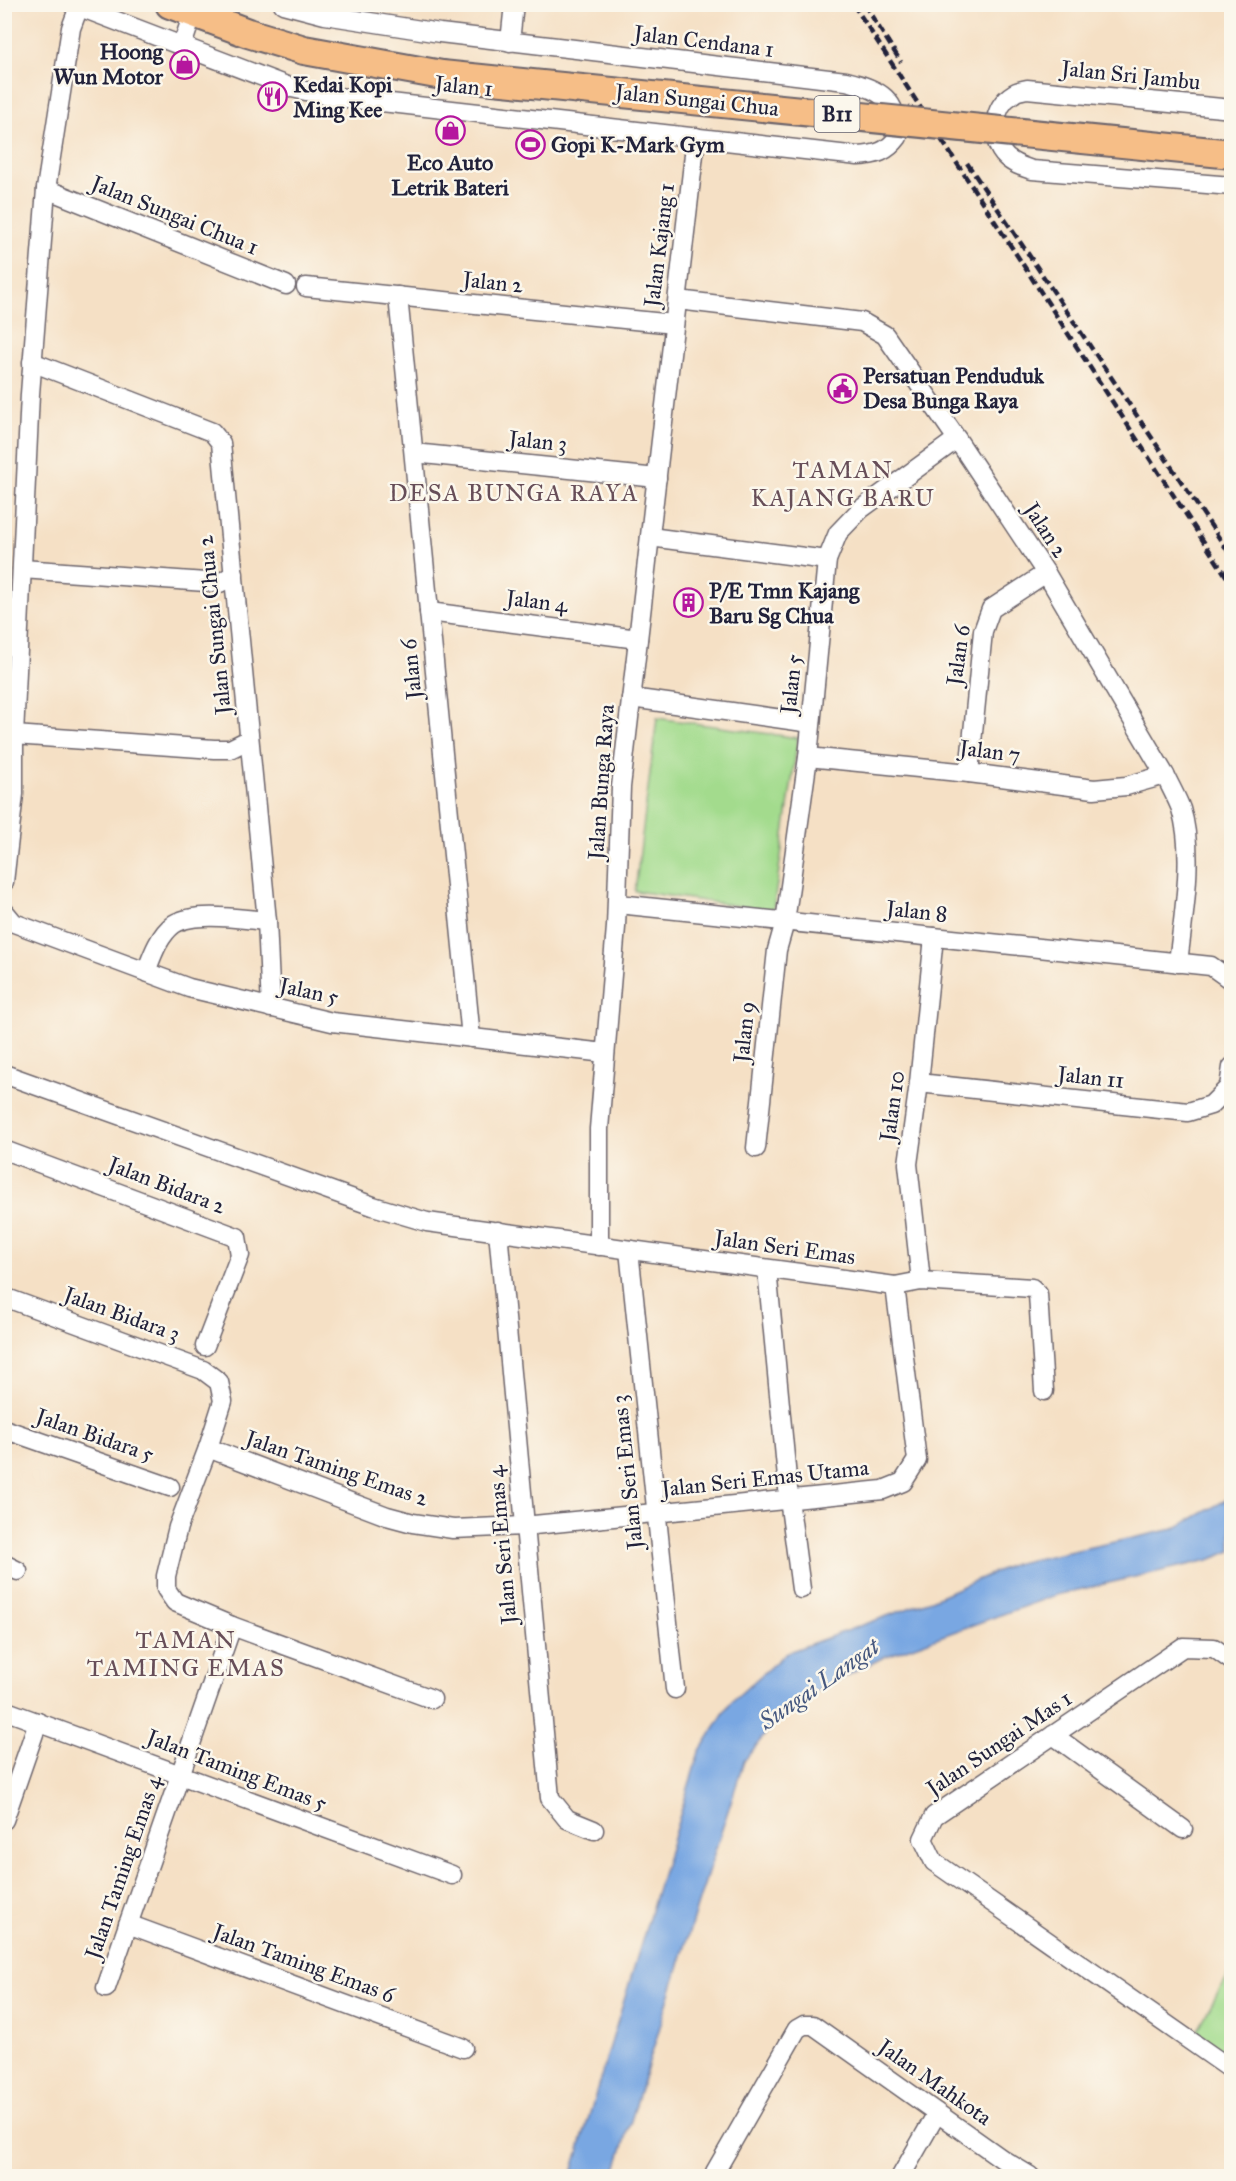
<svg xmlns="http://www.w3.org/2000/svg" width="1236" height="2181" font-family="'IM FELL Great Primer',serif">
  <style>
    .green { fill: #a3db8d; stroke: #627e64; stroke-width: 1.5 }
    .water { fill: #79a7e2; stroke: #4e648e; stroke-width: 1.5 }
    .lines { fill: none; stroke-linecap: round; stroke-linejoin: round }
    .street-casing { stroke: #6c646b; stroke-width: 21 }
    .primary-casing { stroke: #6c646b; stroke-width: 32 }
    .street { stroke: #fff; stroke-width: 18 }
    .primary { stroke: #f6be87; stroke-width: 28 }
    .rail { stroke: #22223b; stroke-width: 4.5; stroke-dasharray: 9 4.5; stroke-linecap: butt }
    .primary-bridge-casing { stroke: #6c646b; stroke-width: 32; stroke-linecap: butt }
    .primary-bridge { stroke: #f6be87; stroke-width: 28 }
    .labels { text-anchor: middle; dominant-baseline: central; stroke-width: 5; stroke-linejoin: round; paint-order: stroke }
    .shield { fill: #fbf7ec; stroke: #636270; stroke-width: 1.5 }
    .shield-label { font-size: 21px; font-weight: bold; fill: #22223b }
    .street-label { font-size: 22px; fill: #22223b; stroke: #fbf7ec }
    .poi-label { font-size: 22px; font-weight: bold; fill: #22223b; stroke: #fbf7ec; text-anchor: start }
    .neighbourhood-label { font-size: 24px; letter-spacing: 1.5px; fill: #674e58; stroke: #fbf7ec }
    .water-label { font-size: 24px; font-style: italic; fill: #45577e; stroke: #fbf7ec }
  </style>
  <rect width="100%" height="100%" fill="#fbf7ec"/>
  <filter id="ink" filterUnits="userSpaceOnUse"><feTurbulence type="fractalNoise" baseFrequency=".0167" numOctaves="2"/><feDisplacementMap in="SourceGraphic" scale="12" xChannelSelector="R" yChannelSelector="G"/><feConvolveMatrix kernelMatrix="1 2 1 2 8 2 1 2 1" color-interpolation-filters="sRGB"/></filter>
  <filter id="wash" filterUnits="userSpaceOnUse"><feTurbulence type="fractalNoise" baseFrequency=".008" numOctaves="4" result="noise"/><feDisplacementMap in="SourceGraphic" scale="24" xChannelSelector="R" yChannelSelector="G"/><feGaussianBlur stdDeviation="1.35" result="paint"/><feColorMatrix in="noise" values="0 0 0 0 0 0 0 0 0 0 0 0 0 0 0 0 0 1.4 0 .05"/><feComposite in="paint" operator="in"/></filter>
  <g filter="url(#wash)">
    <rect width="100%" height="100%" fill="#f5e0c5"/>
    <g class="green">
      <path d="M657 718 798 738 773 911 635 891Z"/>
      <path d="M1231 1969V2061L1195 2035Z"/>
    </g>
    <path class="water" d="M1231 1497V1551L1209 1560 1056 1595 884 1657 811 1694 770 1728 744 1761 695 1913 614 2176H571L699 1752 730 1703 786 1653 931 1600 1013 1564 1174 1529Z"/>
  </g>
  <g filter="url(#ink)">
    <g class="lines">
      <defs>
        <g id="street">
          <path d="M72 4 292 88 329 96 858 156C876 155 887 152 898 137 898 99 880 89 846 81L440 33 325 15 283 4"/>
          <path d="M510 42 514 4"/>
          <path d="M182 46 193 13"/>
          <path d="M1232 109 1027 89C1022 90 1016 91 1013 94 992 106 989 141 1006 157 1013 164 1023 167 1032 170L1232 186"/>
          <path d="M46 189 286 285"/>
          <path d="M306 287 674 324"/>
          <path d="M398 296 471 1038"/>
          <path d="M678 300 862 322 885 335 957 439 1046 573 1165 775C1170 786 1177 798 1181 809 1195 853 1183 917 1178 963"/>
          <path d="M32 362 212 432 221 443 267 921 271 1008"/>
          <path d="M414 453 657 478"/>
          <path d="M650 537 827 560"/>
          <path d="M22 569 220 583 234 574"/>
          <path d="M429 612 638 639"/>
          <path d="M631 698 811 723"/>
          <path d="M14 735 214 749H230L248 740"/>
          <path d="M808 757 969 773 1094 789 1126 786 1165 775"/>
          <path d="M969 773 983 631 991 609 1046 573"/>
          <path d="M4 882 14 794V735L30 394 46 189 71 28 80 4"/>
          <path d="M618 904 1211 966 1232 981"/>
          <path d="M4 911 14 923 189 988 332 1022 605 1053"/>
          <path d="M146 972C152 956 159 935 174 924 195 911 243 919 267 921"/>
          <path d="M4 1074 373 1206 427 1222 895 1286 921 1281 1032 1288 1038 1294 1044 1391"/>
          <path d="M919 1083 1188 1112 1211 1105 1229 1087 1232 1067"/>
          <path d="M756 1148 777 950 785 922 808 757 827 560 838 533 861 509 957 439"/>
          <path d="M4 1150 237 1237 240 1255 205 1346"/>
          <path d="M498 1231 550 1798 567 1819 594 1830"/>
          <path d="M599 1246V1129L616 927 621 787 696 137"/>
          <path d="M629 1250 675 1689"/>
          <path d="M767 1269 789 1499 801 1589"/>
          <path d="M921 1281 908 1164 919 1083 934 937"/>
          <path d="M4 1297 203 1370 219 1382 223 1401 208 1448 178 1527 166 1576V1589L175 1602 232 1626 432 1699"/>
          <path d="M4 1429 170 1487"/>
          <path d="M208 1448 387 1516 413 1523 453 1529 524 1526 883 1490 903 1482 917 1460 895 1286"/>
          <path d="M4 1564 18 1571"/>
          <path d="M1232 1661 1214 1648 1183 1647 934 1816 923 1839 934 1862 1232 2070"/>
          <path d="M4 1710 452 1875"/>
          <path d="M1053 1735 1183 1829"/>
          <path d="M4 1820 38 1722"/>
          <path d="M128 1924 463 2048"/>
          <path d="M106 1988 232 1626"/>
          <path d="M721 2176 715 2172 797 2029 804 2025H813L1005 2161 1030 2176"/>
          <path d="M901 2176 937 2113"/>
        </g>
        <path id="primary" d="M170 4 248 33 304 50 442 75"/>
      </defs>
      <use href="#street" class="street-casing"/>
      <use href="#primary" class="primary-casing"/>
      <use href="#street" class="street"/>
      <use href="#primary" class="primary"/>
      <g class="rail">
        <path d="M853 4 1232 585"/>
        <path d="M864 4 901 62"/>
        <path d="M967 163 1232 557"/>
      </g>
      <defs>
        <path id="primary-bridge" d="M442 75 1232 154"/>
      </defs>
      <use href="#primary-bridge" class="primary-bridge-casing"/>
      <use href="#primary-bridge" class="primary-bridge"/>
    </g>
  </g>
  <defs>
    <symbol id="shop-ring" viewBox="-11 -11 22 22"><circle r="9.5" fill="#fbf7ec" stroke="#b5179e" stroke-width="1.5"/><path d="M-5-2.5h2.3a2.7 3.5 0 0 1 5.4 0H5L5.5 6h-11ZM-1.5-2.5h3a1.5 2.3 0 0 0-3 0Z" fill="#b5179e"/></symbol>
    <symbol id="restaurant-ring" viewBox="-11 -11 22 22"><circle r="9.5" fill="#fbf7ec" stroke="#b5179e" stroke-width="1.5"/><path d="M-5-6h1v4h1v-4h1v4h1v-4h1v5L-1.5 .5V6h-2V.5L-5-1ZM5-6V6H3V1.5H1.5Q1.5-4 5-6Z" fill="#b5179e"/></symbol>
    <symbol id="stadium-ring" viewBox="-11 -11 22 22"><circle r="9.5" fill="#fbf7ec" stroke="#b5179e" stroke-width="1.5"/><path d="M0-5a6.5 5 0 1 0 0 10a6.5 5 0 1 0 0-10ZM-3.5-1.8h7v3.6h-7Z" fill="#b5179e"/></symbol>
    <symbol id="civic-ring" viewBox="-11 -11 22 22"><circle r="9.5" fill="#fbf7ec" stroke="#b5179e" stroke-width="1.5"/><path d="M-.6-6.5H3V-4.5H.6V-3L4-1V1h2V6H-6V1h2V-1L-.6-3ZM-1.2 2.5V6h2.4V2.5Z" fill="#b5179e"/></symbol>
    <symbol id="building-ring" viewBox="-11 -11 22 22"><circle r="9.5" fill="#fbf7ec" stroke="#b5179e" stroke-width="1.5"/><path d="M-4-6H4V6H1V3H-1V6H-4ZM-2.5-4.3h1.7v1.8h-1.7ZM.8-4.3h1.7v1.8H.8ZM-2.5-1h1.7V.8h-1.7ZM.8-1h1.7V.8H.8Z" fill="#b5179e"/></symbol>
  </defs>
  <g fill-rule="evenodd">
    <use href="#shop-ring" x="168" y="48" width="33" height="33"/>
    <use href="#restaurant-ring" x="256" y="80" width="33" height="33"/>
    <use href="#shop-ring" x="434" y="114" width="33" height="33"/>
    <use href="#stadium-ring" x="514" y="128" width="33" height="33"/>
    <use href="#civic-ring" x="826" y="372" width="33" height="33"/>
    <use href="#building-ring" x="672" y="586" width="33" height="33"/>
  </g>
  <g class="labels">
    <rect class="shield" x="814.5" y="96" width="45" height="36" rx="4.5"/>
    <g class="shield-label">
      <text x="837" y="114">B11</text>
    </g>
    <g class="street-label">
      <text transform="translate(704 41) rotate(7)">Jalan Cendana 1</text>
      <text transform="translate(1131 75) rotate(6)">Jalan Sri Jambu</text>
      <text transform="translate(464 86) rotate(6)">Jalan 1</text>
      <text transform="translate(697 100) rotate(6)">Jalan Sungai Chua</text>
      <text transform="translate(175 215) rotate(22)">Jalan Sungai Chua 1</text>
      <text transform="translate(659 245) rotate(-83)">Jalan Kajang 1</text>
      <text transform="translate(493 282) rotate(6)">Jalan 2</text>
      <text transform="translate(538 441) rotate(6)">Jalan 3</text>
      <text transform="translate(1046 530) rotate(57)">Jalan 2</text>
      <text transform="translate(537 601) rotate(7)">Jalan 4</text>
      <text transform="translate(214 625) rotate(-96)">Jalan Sungai Chua 2</text>
      <text transform="translate(958 655) rotate(-82)">Jalan 6</text>
      <text transform="translate(411 669) rotate(-96)">Jalan 6</text>
      <text transform="translate(791 684) rotate(-84)">Jalan 5</text>
      <text transform="translate(990 751) rotate(7)">Jalan 7</text>
      <text transform="translate(601 782) rotate(-86)">Jalan Bunga Raya</text>
      <text transform="translate(917 911) rotate(6)">Jalan 8</text>
      <text transform="translate(309 991) rotate(12)">Jalan 5</text>
      <text transform="translate(744 1032) rotate(-84)">Jalan 9</text>
      <text transform="translate(1091 1077) rotate(6)">Jalan 11</text>
      <text transform="translate(892 1106) rotate(-82)">Jalan 10</text>
      <text transform="translate(167 1185) rotate(21)">Jalan Bidara 2</text>
      <text transform="translate(785 1247) rotate(8)">Jalan Seri Emas</text>
      <text transform="translate(122 1314) rotate(20)">Jalan Bidara 3</text>
      <text transform="translate(95 1435) rotate(19)">Jalan Bidara 5</text>
      <text transform="translate(337 1468) rotate(19)">Jalan Taming Emas 2</text>
      <text transform="translate(627 1472) rotate(-96)">Jalan Seri Emas 3</text>
      <text transform="translate(765 1478) rotate(-6)">Jalan Seri Emas Utama</text>
      <text transform="translate(502 1545) rotate(-95)">Jalan Seri Emas 4</text>
      <text transform="translate(999 1743) rotate(-34)">Jalan Sungai Mas 1</text>
      <text transform="translate(237 1770) rotate(21)">Jalan Taming Emas 5</text>
      <text transform="translate(123 1867) rotate(-71)">Jalan Taming Emas 4</text>
      <text transform="translate(304 1963) rotate(20)">Jalan Taming Emas 6</text>
      <text transform="translate(935 2082) rotate(35)">Jalan Mahkota</text>
    </g>
    <g class="poi-label">
      <text x="163" y="51" text-anchor="end">Hoong<tspan x="163" dy="25">Wun Motor</tspan></text>
      <text x="293" y="84">Kedai Kopi<tspan x="293" dy="25">Ming Kee</tspan></text>
      <text x="551" y="144">Gopi K-Mark Gym</text>
      <text x="450" y="162" text-anchor="middle">Eco Auto<tspan x="450" dy="25">Letrik Bateri</tspan></text>
      <text x="863" y="375">Persatuan Penduduk<tspan x="863" dy="25">Desa Bunga Raya</tspan></text>
      <text x="709" y="590">P/E Tmn Kajang<tspan x="709" dy="25">Baru Sg Chua</tspan></text>
    </g>
    <g class="neighbourhood-label">
      <text x="843" y="470">TAMAN<tspan x="843" dy="28">KAJANG BARU</tspan></text>
      <text x="514" y="493">DESA BUNGA RAYA</text>
      <text x="186" y="1640">TAMAN<tspan x="186" dy="28">TAMING EMAS</tspan></text>
    </g>
    <g class="water-label">
      <text transform="translate(819 1684) rotate(-35)">Sungai Langat</text>
    </g>
  </g>
  <rect width="1236" height="2181" fill="none" stroke="#fbf7ec" stroke-width="24"/>
</svg>
